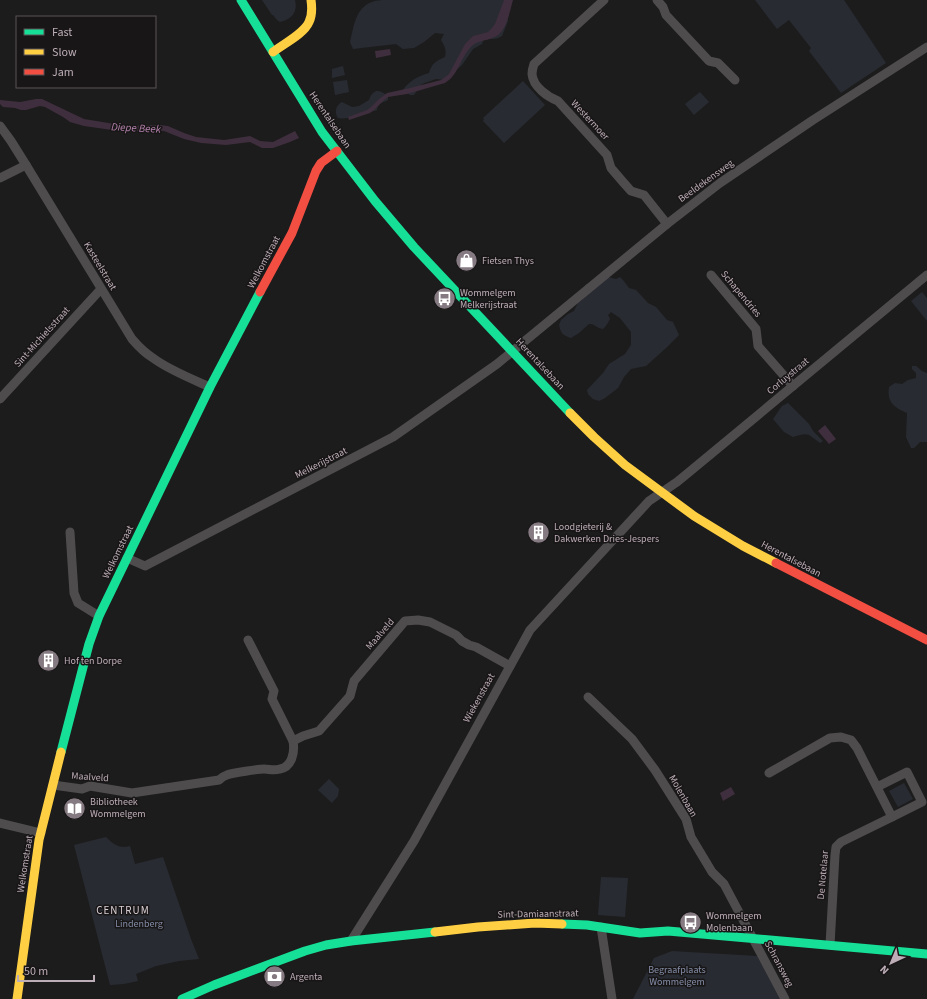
<svg xmlns="http://www.w3.org/2000/svg" width="927" height="999" font-family="'Source Sans 3',sans-serif">
  <style>
    .green { fill: #282b32 }
    .water { fill: #3f2e3d }
    .lines { fill: none; stroke-linecap: round; stroke-linejoin: round }
    .street { stroke: #4f4c4e; stroke-width: 9 }
    .fast { stroke: #16e098; stroke-width: 9 }
    .slow { stroke: #ffcf43; stroke-width: 9 }
    .jam { stroke: #f24e42; stroke-width: 9 }
    .labels { text-anchor: middle; dominant-baseline: central; stroke-width: 3; stroke-linejoin: round; paint-order: stroke }
    .street-label { font-size: 10px; fill: #bdadb7; stroke: #181616 }
    .poi-label { font-size: 10px; fill: #bdadb7; stroke: #181616; text-anchor: start }
    .park-label { font-size: 10px; fill: #848ea8; stroke: #181616 }
    .water-label { font-size: 11px; font-style: italic; fill: #b784b0; stroke: #181616 }
    .neighbourhood-label { font-size: 11px; letter-spacing: 1px; fill: #d9ced4; stroke: #181616 }
  </style>
  <rect width="100%" height="100%" fill="#1c1c1c"/>
  <g class="green">
    <path d="M262 0H295C298 12 292 19 280 22L277 20 273 15H272Z"/>
    <path d="M388 0H511L507 16 508 21 502 36 498 38 494 39 487 38 484 39 482 44 473 49 462 65 445 80 436 79 422 84 414 95H410L403 90C409 81 418 76 429 73 432 63 436 61 445 57 447 50 444 45 441 40L444 34 435 33 424 42 414 48 403 49 396 44 353 49 350 42C354 27 355 8 372 2 377 0 384 0 388 0Z"/>
    <path d="M755 0H844L886 63 841 93 809 51 811 48 789 20 777 29Z"/>
    <path d="M343 66 345 75 332 78V69Z"/>
    <path d="M347 80 349 92 335 95 333 82Z"/>
    <path d="M523 81 545 105 504 143 483 121 484 119 483 118Z"/>
    <path d="M376 91C382 91 383 93 388 96V100C383 103 378 102 377 110 373 112 371 111 367 112 357 114 348 120 338 118 334 112 336 105 342 102L352 107 359 106 369 100C370 96 372 93 376 91Z"/>
    <path d="M700 92 709 102 694 115 685 104Z"/>
    <path d="M608 277 616 279 620 277 623 280 629 288 636 290 648 303 656 307 667 320 673 322 679 335 666 348 646 366 631 369 624 377 618 388 605 398 599 401 593 399 588 394 587 390 603 373 609 364 625 354 631 345V332L620 318 611 312 608 315 610 319C608 323 606 326 603 329L599 328 592 324H589L579 333 571 338C562 335 561 333 559 325L561 320 568 314 574 311 578 303 583 299 584 296 583 290 586 284H590Z"/>
    <path d="M922 292 927 298V321L911 301Z"/>
    <path d="M912 366H916L922 371 927 373V442H920L914 448H911L906 437 907 413C893 407 887 402 889 387L895 383 902 384 908 380 916 378V373L912 369Z"/>
    <path d="M788 403 809 424 813 431 823 441 820 443C817 441 815 439 812 437 807 432 800 435 793 437L784 432 773 419 782 406Z"/>
    <path d="M329 779 339 789 338 796 332 803 318 790Z"/>
    <path d="M904 783 913 799 898 807 889 791Z"/>
    <path d="M106 837C113 844 119 849 130 846L135 864 163 857 191 939 199 959 179 961 156 966 136 974 138 981 124 984 110 985 74 845Z"/>
    <path d="M601 877 628 878 625 917 598 915Z"/>
    <path d="M672 951 757 956 780 999H633L654 958Z"/>
  </g>
  <g class="water">
    <path d="M504 0H513C510 10 508 24 501 32 494 41 481 39 473 45 461 55 459 75 445 83L407 94 388 97 382 102 374 110 370 113 349 120 348 117 367 110 371 107 379 99 387 93 410 88 441 80 449 74 465 44 473 36 488 32 491 29 495 24Z"/>
    <path d="M390 49 391 55 376 58 375 51Z"/>
    <path d="M36 99H42L84 119 127 126 160 125 168 126 184 133 196 137 224 140 250 136 260 141 273 142 295 131 299 138 290 142 273 148H262L250 142 226 145 201 143 184 139 164 131 156 130 126 132 84 126 70 122 63 117 45 107 40 106 26 110H21L15 108 3 107 0 104V100L20 102Z"/>
    <path d="M825 425 836 439 829 444 818 431Z"/>
    <path d="M731 787 735 794 723 801 720 793Z"/>
  </g>
  <g class="lines">
    <g class="street">
      <path d="M604 0 534 64C533 67 532 71 532 74 533 87 548 97 558 101L607 155 611 168 623 182 631 191 644 195 667 224"/>
      <path d="M657 0 663 7 666 15 709 61 718 63 735 80"/>
      <path d="M0 126 11 141 26 165 132 339C138 346 145 353 153 358 169 370 192 379 210 387"/>
      <path d="M0 178 26 165"/>
      <path d="M711 275 756 329 758 346 793 386"/>
      <path d="M0 399 101 289"/>
      <path d="M70 532 74 593 78 603 99 616"/>
      <path d="M127 558 145 566 393 437 497 364 667 224 720 183 813 120 927 47"/>
      <path d="M588 697 632 739 655 770 686 819 691 837 712 872 724 884 785 999"/>
      <path d="M293 741 303 736 319 731 350 696 354 681 405 621 418 620 430 622 456 635 462 641 469 645 476 647 510 666"/>
      <path d="M769 773 830 738 841 737 851 740 857 748 892 817 922 802 907 772 877 787"/>
      <path d="M53 785 82 789 90 786 132 793 219 780C221 778 224 776 227 775 231 773 260 769 264 769 270 769 273 771 280 769 292 767 295 752 293 741L272 699 274 691 248 640"/>
      <path d="M0 823 41 833"/>
      <path d="M601 927 612 999"/>
      <path d="M351 941 414 841 530 630 649 501 677 482 688 473 927 275"/>
      <path d="M830 945 835 855 836 847 841 842 892 817"/>
    </g>
    <g class="fast">
      <path d="M241 0 322 132 375 201 414 247 570 413"/>
      <path d="M61 752 89 644 99 616 210 387 260 292"/>
      <path d="M562 924 587 925 640 933 668 931 927 954"/>
      <path d="M182 999 214 985 305 951 326 945 351 941 435 932"/>
    </g>
    <g class="slow">
      <path d="M273 52C283 44 304 34 309 22 312 16 312 7 311 0"/>
      <path d="M570 413 594 437 625 465 694 516 743 546 776 563"/>
      <path d="M435 932 478 927 535 923 562 924"/>
      <path d="M17 999 39 840 61 752"/>
    </g>
    <g class="jam">
      <path d="M260 292 292 233 316 171 321 163 337 151"/>
      <path d="M776 563 927 640"/>
    </g>
  </g>
  <defs>
    <symbol id="shop-disc" viewBox="-11 -11 22 22"><circle r="9.5" fill="#857a81" stroke="#181616"/><path d="M-5-2.5h2.3a2.7 3.5 0 0 1 5.4 0H5L5.5 6h-11ZM-1.5-2.5h3a1.5 2.3 0 0 0-3 0Z" fill="#fff"/></symbol>
    <symbol id="bus-disc" viewBox="-11 -11 22 22"><circle r="9.5" fill="#857a81" stroke="#181616"/><path d="M-5-6H5V4H4V6H2V4H-2V6H-4V4H-5ZM-3.5-4V0h7V-4ZM-3.5 1.2v1.5H-2V1.2ZM2 1.2v1.5H3.5V1.2Z" fill="#fff"/></symbol>
    <symbol id="building-disc" viewBox="-11 -11 22 22"><circle r="9.5" fill="#857a81" stroke="#181616"/><path d="M-4-6H4V6H1V3H-1V6H-4ZM-2.5-4.3h1.7v1.8h-1.7ZM.8-4.3h1.7v1.8H.8ZM-2.5-1h1.7V.8h-1.7ZM.8-1h1.7V.8H.8Z" fill="#fff"/></symbol>
    <symbol id="library-disc" viewBox="-11 -11 22 22"><circle r="9.5" fill="#857a81" stroke="#181616"/><path d="M-6-4Q-3-5.5-.7-3.5V5Q-3 3-6 4ZM6-4Q3-5.5 .7-3.5V5Q3 3 6 4Z" fill="#fff"/></symbol>
    <symbol id="bank-disc" viewBox="-11 -11 22 22"><circle r="9.5" fill="#857a81" stroke="#181616"/><path d="M-6-4H6V4H-6ZM0-2.3a2.3 2.3 0 1 0 0 4.6a2.3 2.3 0 1 0 0-4.6Z" fill="#fff"/></symbol>
  </defs>
  <g fill-rule="evenodd">
    <use href="#shop-disc" x="454" y="248" width="25" height="25"/>
    <use href="#bus-disc" x="432" y="286" width="25" height="25"/>
    <use href="#building-disc" x="526" y="520" width="25" height="25"/>
    <use href="#building-disc" x="36" y="648" width="25" height="25"/>
    <use href="#library-disc" x="62" y="796" width="25" height="25"/>
    <use href="#bus-disc" x="678" y="910" width="25" height="25"/>
    <use href="#bank-disc" x="262" y="964" width="25" height="25"/>
  </g>
  <g class="labels">
    <g class="street-label">
      <text transform="translate(330 120) rotate(56)">Herentalsebaan</text>
      <text transform="translate(590 120) rotate(47)">Westermoer</text>
      <text transform="translate(706 181) rotate(-36)">Beeldekensweg</text>
      <text transform="translate(264 262) rotate(-62)">Welkomstraat</text>
      <text transform="translate(100 266) rotate(59)">Kasteelstraat</text>
      <text transform="translate(741 294) rotate(50)">Schapendries</text>
      <text transform="translate(42 337) rotate(-48)">Sint-Michielsstraat</text>
      <text transform="translate(540 364) rotate(47)">Herentalsebaan</text>
      <text transform="translate(788 376) rotate(-40)">Corluystraat</text>
      <text transform="translate(321 463) rotate(-27)">Melkerijstraat</text>
      <text transform="translate(118 552) rotate(-64)">Welkomstraat</text>
      <text transform="translate(791 559) rotate(28)">Herentalsebaan</text>
      <text transform="translate(380 634) rotate(-49)">Maalveld</text>
      <text transform="translate(479 698) rotate(-61)">Wiekenstraat</text>
      <text transform="translate(90 777) rotate(4)">Maalveld</text>
      <text transform="translate(683 796) rotate(60)">Molenbaan</text>
      <text transform="translate(25 864) rotate(-81)">Welkomstraat</text>
      <text transform="translate(823 875) rotate(-85)">De Notelaar</text>
      <text transform="translate(538 914) rotate(-1)">Sint-Damiaanstraat</text>
      <text transform="translate(779 964) rotate(62)">Schransweg</text>
    </g>
    <g class="poi-label">
      <text x="482" y="261">Fietsen Thys</text>
      <text x="460" y="293">Wommelgem<tspan x="460" dy="12">Melkerijstraat</tspan></text>
      <text x="554" y="527">Loodgieterij &amp;<tspan x="554" dy="12">Dakwerken Dries-Jespers</tspan></text>
      <text x="64" y="661">Hof ten Dorpe</text>
      <text x="90" y="802">Bibliotheek<tspan x="90" dy="12">Wommelgem</tspan></text>
      <text x="706" y="916">Wommelgem<tspan x="706" dy="12">Molenbaan</tspan></text>
      <text x="290" y="977">Argenta</text>
    </g>
    <g class="park-label">
      <text x="139" y="924">Lindenberg</text>
      <text x="677" y="970">Begraafplaats<tspan x="677" dy="12">Wommelgem</tspan></text>
    </g>
    <g class="water-label">
      <text transform="translate(136 128) rotate(3)">Diepe Beek</text>
    </g>
    <g class="neighbourhood-label">
      <text x="123" y="910">CENTRUM</text>
    </g>
  </g>
  <rect x="16" y="16" width="140" height="72" fill="#181616" stroke="#5a5256"/>
  <rect x="24" y="29" width="20" height="6" fill="#16e098" stroke="#5a5256"/>
  <text x="52" y="36" font-size="12" fill="#bdadb7">Fast</text>
  <rect x="24" y="49" width="20" height="6" fill="#ffcf43" stroke="#5a5256"/>
  <text x="52" y="56" font-size="12" fill="#bdadb7">Slow</text>
  <rect x="24" y="69" width="20" height="6" fill="#f24e42" stroke="#5a5256"/>
  <text x="52" y="76" font-size="12" fill="#bdadb7">Jam</text>
  <g transform="translate(891 963) rotate(224)" stroke="#181616" stroke-width="3" paint-order="stroke">
  <path d="M0-3L7 15L0 10L-7 15Z" fill="#bdadb7"/>
  <text y="-6" font-size="11" font-weight="bold" text-anchor="middle" fill="#bdadb7">N</text>
  </g>
  <path d="M18 975v6h76v-6" fill="none" stroke="#bdadb7" stroke-width="2"/>
  <text x="24" y="975" font-size="12" fill="#bdadb7" stroke="#181616" stroke-width="3" paint-order="stroke">50 m</text>
</svg>
